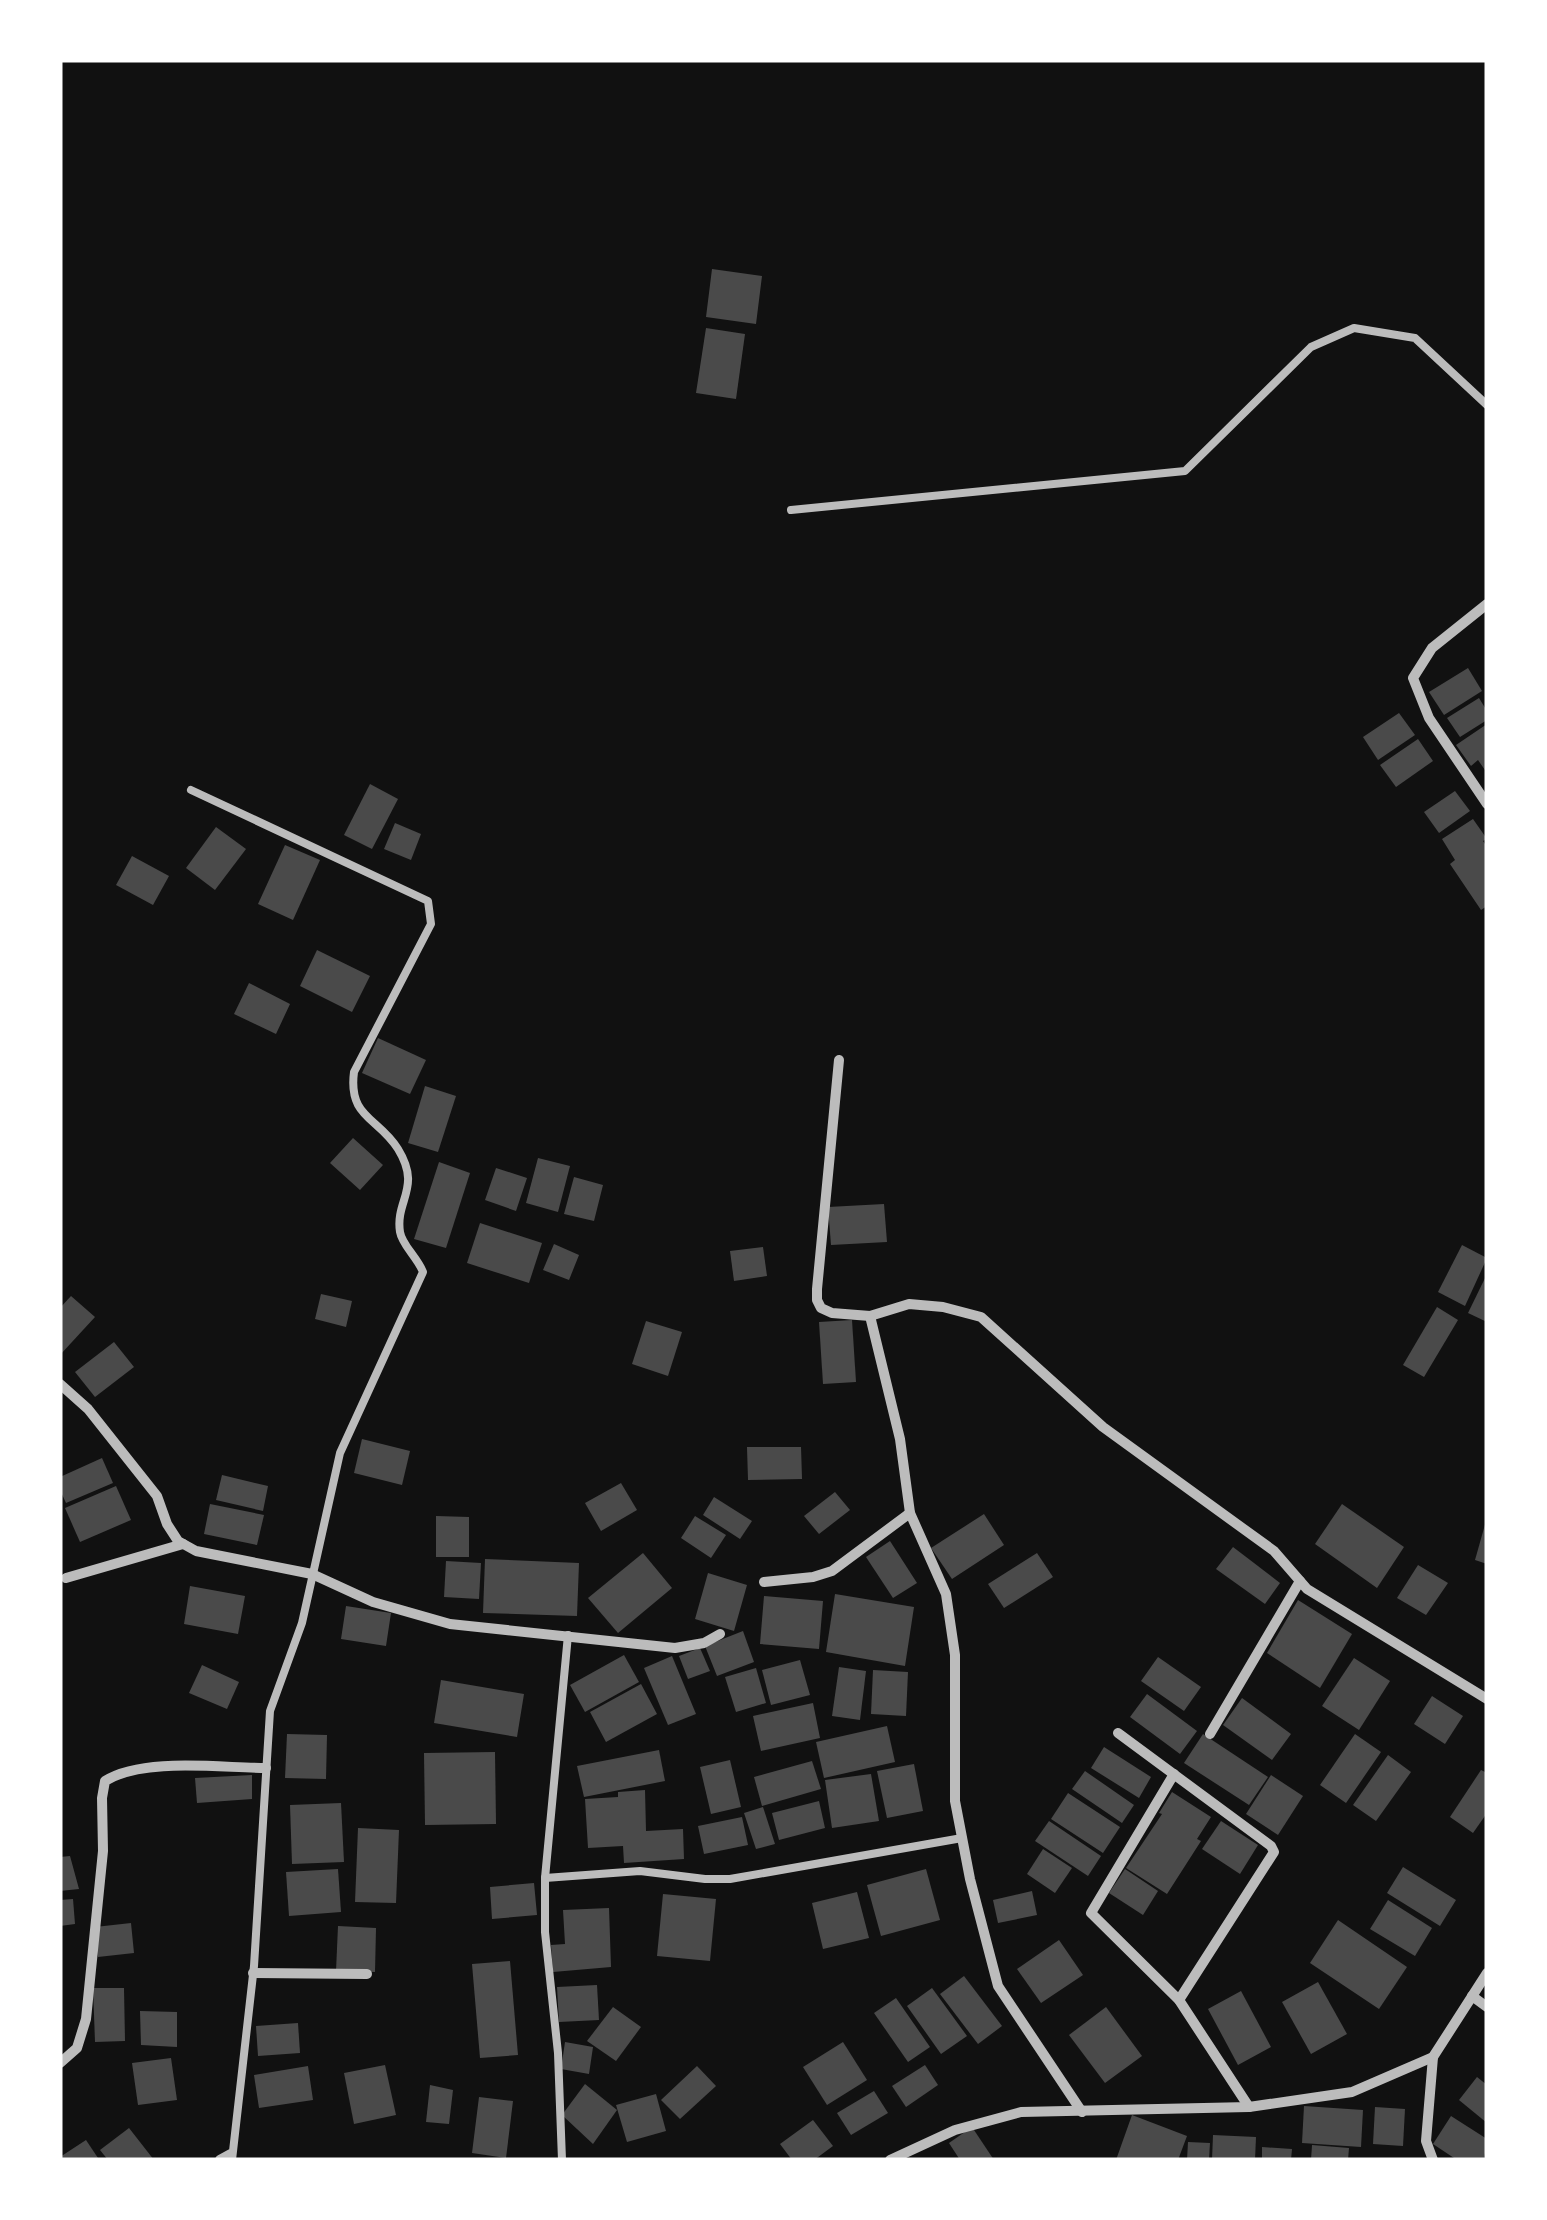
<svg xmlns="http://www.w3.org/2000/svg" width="1547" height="2220" font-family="'Roboto Condensed',sans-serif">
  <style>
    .building { fill: #4a4a4a }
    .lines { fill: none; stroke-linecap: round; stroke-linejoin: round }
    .service { stroke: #bcbcbc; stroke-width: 8 }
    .minor { stroke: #bcbcbc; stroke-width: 10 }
  </style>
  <rect width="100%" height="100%" fill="#111"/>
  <g class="building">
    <path d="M712 269 762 276 756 324 706 317Z"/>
    <path d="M706 328 745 334 736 399 696 393Z"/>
    <path d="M1468 668 1482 691 1444 715 1429 692Z"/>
    <path d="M1479 698 1487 711V720L1460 737 1447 718Z"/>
    <path d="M1399 713 1415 735 1378 760 1363 737Z"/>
    <path d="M1487 724V773L1478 760 1471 766 1456 745Z"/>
    <path d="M1418 739 1433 761 1396 787 1380 765Z"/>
    <path d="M370 784 398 799 372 849 344 835Z"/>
    <path d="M1455 791 1470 811 1439 833 1424 812Z"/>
    <path d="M1473 819 1487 839 1483 841 1487 847V906L1481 910 1450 864 1455 860 1442 839Z"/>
    <path d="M395 823 421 834 411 860 384 849Z"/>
    <path d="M216 827 246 849 215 890 186 868Z"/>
    <path d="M285 845 320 860 293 920 258 904Z"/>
    <path d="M132 856 169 876 153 905 116 885Z"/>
    <path d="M317 950 370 976 352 1012 300 986Z"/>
    <path d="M249 983 290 1004 276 1034 234 1014Z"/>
    <path d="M378 1038 426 1060 410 1094 362 1073Z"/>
    <path d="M425 1086 456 1096 438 1152 408 1143Z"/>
    <path d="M353 1138 383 1165 360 1190 330 1163Z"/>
    <path d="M538 1158 570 1166 558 1212 526 1203Z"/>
    <path d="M439 1162 470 1173 446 1248 414 1239Z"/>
    <path d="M496 1168 527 1178 516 1211 485 1200Z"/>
    <path d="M574 1177 603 1185 594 1221 564 1214Z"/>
    <path d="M884 1204 887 1242 831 1245 828 1207Z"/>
    <path d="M480 1223 542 1243 529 1283 467 1263Z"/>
    <path d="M554 1244 579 1255 569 1280 543 1270Z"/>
    <path d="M1462 1245 1487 1258 1465 1306 1438 1292Z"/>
    <path d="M763 1247 767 1276 734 1281 730 1251Z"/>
    <path d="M1487 1274V1322L1468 1313Z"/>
    <path d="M321 1294 352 1301 346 1327 315 1319Z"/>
    <path d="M71 1296 95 1317 60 1355V1308Z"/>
    <path d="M1437 1307 1458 1320 1424 1377 1403 1365Z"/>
    <path d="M852 1320 856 1382 823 1384 819 1322Z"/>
    <path d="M646 1321 682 1332 668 1376 632 1364Z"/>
    <path d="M114 1342 134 1367 95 1397 75 1372Z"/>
    <path d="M362 1439 410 1451 402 1485 354 1473Z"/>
    <path d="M747 1447H801L802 1479 748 1480Z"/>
    <path d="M102 1458 113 1483 66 1503 60 1490V1477Z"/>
    <path d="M222 1475 268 1486 263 1511 216 1500Z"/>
    <path d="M621 1483 637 1510 601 1531 585 1503Z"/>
    <path d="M116 1486 131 1520 80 1542 65 1508Z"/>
    <path d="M835 1492 850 1510 819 1534 804 1516Z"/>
    <path d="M714 1497 752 1521 740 1539 703 1515Z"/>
    <path d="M210 1504 264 1515 257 1545 204 1534Z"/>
    <path d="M1342 1504 1404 1547 1377 1588 1315 1544Z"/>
    <path d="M984 1514 1004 1545 952 1579 931 1548Z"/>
    <path d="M436 1516 469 1517V1557H436Z"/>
    <path d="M695 1516 726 1535 711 1558 681 1538Z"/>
    <path d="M1486 1521H1487V1564L1475 1560Z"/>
    <path d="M890 1541 917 1583 893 1598 866 1557Z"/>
    <path d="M1233 1547 1280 1583 1265 1604 1216 1569Z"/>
    <path d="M643 1553 672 1588 618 1633 588 1598Z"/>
    <path d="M1037 1553 1053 1577 1004 1608 988 1584Z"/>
    <path d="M485 1559 579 1563 577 1616 483 1613Z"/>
    <path d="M446 1561 481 1563 479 1599 444 1597Z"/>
    <path d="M1418 1565 1448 1583 1426 1615 1397 1598Z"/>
    <path d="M708 1573 747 1585 734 1631 695 1619Z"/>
    <path d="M190 1586 245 1596 238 1634 184 1624Z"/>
    <path d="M835 1594 914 1607 905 1666 826 1652Z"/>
    <path d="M764 1596 823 1601 819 1649 760 1644Z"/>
    <path d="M1298 1600 1352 1634 1320 1688 1267 1653Z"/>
    <path d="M346 1606 391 1613 386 1646 341 1639Z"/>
    <path d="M743 1631 754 1662 717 1676 705 1646Z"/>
    <path d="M700 1648 710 1671 688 1679 679 1656Z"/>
    <path d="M624 1655 639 1682 585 1712 570 1685Z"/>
    <path d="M672 1656 696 1714 668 1725 644 1668Z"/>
    <path d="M1158 1657 1201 1687 1184 1711 1141 1681Z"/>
    <path d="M1354 1658 1390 1681 1359 1730 1322 1706Z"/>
    <path d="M800 1660 810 1695 771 1705 762 1670Z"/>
    <path d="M202 1665 239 1682 227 1709 189 1693Z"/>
    <path d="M839 1667 866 1671 860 1720 832 1716Z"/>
    <path d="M756 1668 766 1703 736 1712 725 1677Z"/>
    <path d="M873 1670 908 1672 906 1716 871 1714Z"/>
    <path d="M441 1680 524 1694 517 1737 434 1723Z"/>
    <path d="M641 1684 657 1714 606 1742 590 1712Z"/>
    <path d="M1147 1694 1197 1731 1180 1754 1130 1717Z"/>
    <path d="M1432 1696 1463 1716 1445 1744 1414 1724Z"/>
    <path d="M1242 1698 1291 1734 1272 1760 1223 1725Z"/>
    <path d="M813 1703 820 1738 761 1751 753 1716Z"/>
    <path d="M887 1726 895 1762 824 1778 816 1742Z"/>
    <path d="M287 1734 327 1735 326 1779 285 1778Z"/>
    <path d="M1203 1734 1268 1777 1249 1805 1184 1763Z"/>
    <path d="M1355 1734 1381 1752 1346 1803 1320 1785Z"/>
    <path d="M1104 1747 1151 1777 1139 1798 1091 1768Z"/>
    <path d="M659 1750 665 1781 584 1797 577 1766Z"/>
    <path d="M495 1752 496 1824 425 1825 424 1753Z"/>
    <path d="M1388 1755 1411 1772 1376 1821 1353 1805Z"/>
    <path d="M730 1760 741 1807 711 1814 700 1767Z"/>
    <path d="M812 1761 821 1789 762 1806 754 1777Z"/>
    <path d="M914 1764 923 1811 887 1818 877 1771Z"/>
    <path d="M1481 1770 1487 1773V1813L1473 1833 1450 1817Z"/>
    <path d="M1085 1771 1134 1805 1122 1823 1072 1789Z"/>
    <path d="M871 1774 879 1821 832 1828 825 1780Z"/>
    <path d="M252 1775V1799L197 1803 195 1778Z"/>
    <path d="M1271 1775 1303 1796 1278 1835 1246 1814Z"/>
    <path d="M645 1790 646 1831 683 1829 684 1859 624 1863 623 1846 588 1848 585 1799 618 1797V1792Z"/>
    <path d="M1172 1792 1211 1817 1197 1839 1201 1841 1167 1894 1126 1868 1162 1814 1159 1813Z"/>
    <path d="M1068 1793 1120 1827 1103 1853 1051 1819Z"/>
    <path d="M819 1801 825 1828 779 1840 772 1813Z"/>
    <path d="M341 1803 344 1862 292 1864 290 1805Z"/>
    <path d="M763 1807 775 1844 756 1849 744 1813Z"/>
    <path d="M742 1817 748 1845 704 1854 698 1826Z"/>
    <path d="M1049 1821 1101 1856 1088 1876 1035 1841Z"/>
    <path d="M1221 1821 1258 1845 1240 1874 1202 1849Z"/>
    <path d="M358 1828 399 1830 396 1903 355 1902Z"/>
    <path d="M1043 1849 1072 1868 1055 1893 1027 1874Z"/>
    <path d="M70 1856 79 1889 60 1891V1857Z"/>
    <path d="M1403 1867 1456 1900 1440 1926 1387 1893Z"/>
    <path d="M338 1869 341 1912 289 1916 286 1872Z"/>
    <path d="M926 1869 940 1920 881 1936 867 1885Z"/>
    <path d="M1125 1869 1158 1891 1143 1915 1109 1893Z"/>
    <path d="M534 1883 537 1915 492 1919 490 1887Z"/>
    <path d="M1032 1891 1037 1915 998 1923 993 1900Z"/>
    <path d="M857 1892 869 1938 823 1949 812 1903Z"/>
    <path d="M663 1894 716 1899 710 1961 657 1956Z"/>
    <path d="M73 1899 75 1924 60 1926V1900Z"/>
    <path d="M1388 1900 1432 1928 1415 1956 1370 1929Z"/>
    <path d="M609 1908 611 1967 553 1972 551 1945 565 1944 563 1910Z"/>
    <path d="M1338 1920 1407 1967 1379 2009 1310 1963Z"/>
    <path d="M131 1923 134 1953 98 1957 95 1927Z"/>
    <path d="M338 1926 376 1928 375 1972 336 1971Z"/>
    <path d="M1059 1940 1083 1975 1041 2003 1017 1969Z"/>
    <path d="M510 1961 518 2055 480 2058 472 1964Z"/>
    <path d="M964 1976 1002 2026 978 2044 940 1994Z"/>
    <path d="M1318 1982 1347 2034 1311 2054 1282 2002Z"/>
    <path d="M597 1985 599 2020 559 2022 557 1987Z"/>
    <path d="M93 1988H124L125 2041 95 2042Z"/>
    <path d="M932 1988 967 2036 941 2054 907 2006Z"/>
    <path d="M1241 1991 1271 2047 1238 2065 1208 2009Z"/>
    <path d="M896 1998 930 2047 908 2062 874 2013Z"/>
    <path d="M613 2007 641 2027 616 2061 587 2041Z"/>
    <path d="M1106 2007 1142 2056 1105 2083 1069 2035Z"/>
    <path d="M140 2011 177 2012V2047L141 2045Z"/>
    <path d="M298 2023 300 2053 258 2056 256 2026Z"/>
    <path d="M565 2042 593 2047 589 2074 561 2069Z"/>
    <path d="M843 2042 867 2080 827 2105 803 2067Z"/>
    <path d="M171 2058 177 2100 138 2105 132 2063Z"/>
    <path d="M385 2065 396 2115 354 2124 344 2073Z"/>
    <path d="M925 2065 938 2085 906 2107 892 2086Z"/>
    <path d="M308 2066 313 2100 259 2108 254 2075Z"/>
    <path d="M697 2066 716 2086 680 2119 661 2100Z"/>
    <path d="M1477 2077 1487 2085V2123L1459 2100Z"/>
    <path d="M585 2084 617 2110 593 2144 562 2115Z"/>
    <path d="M430 2085 453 2090 449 2124 426 2122Z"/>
    <path d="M874 2091 888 2113 851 2135 837 2113Z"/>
    <path d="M656 2094 666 2131 627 2142 616 2105Z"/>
    <path d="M479 2097 513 2101 506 2158 472 2153Z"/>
    <path d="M1304 2106 1363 2110 1361 2147 1302 2143Z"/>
    <path d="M1375 2107 1405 2109 1403 2146 1373 2144Z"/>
    <path d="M1132 2115 1187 2136 1178 2160H1116Z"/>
    <path d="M1451 2116 1487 2139 1484 2160H1457L1433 2144Z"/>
    <path d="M813 2120 833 2146 814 2160H792L780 2144Z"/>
    <path d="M972 2127 994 2160H960L949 2143Z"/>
    <path d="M129 2128 154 2160H108L100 2150Z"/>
    <path d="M1213 2135 1256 2137 1255 2160H1212Z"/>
    <path d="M86 2140 98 2158 60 2160V2157Z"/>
    <path d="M1188 2142 1210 2143 1209 2160H1187Z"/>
    <path d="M1312 2145 1349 2148 1348 2160H1311Z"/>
    <path d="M1262 2147 1292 2149 1291 2160H1262Z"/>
  </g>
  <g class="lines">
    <g class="service">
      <path d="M791 510 1185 471 1311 347 1354 328 1415 338 1487 405"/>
      <path d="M191 790 428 901 431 924 354 1072C348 1118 378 1117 398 1149 422 1188 395 1200 400 1232 402 1245 417 1257 423 1272L340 1453 302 1623 270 1711 254 1966 232 2160"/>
      <path d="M545 1878 640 1871 705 1879H730L962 1838"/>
      <path d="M562 2160 558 2053 545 1932V1878L568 1635"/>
    </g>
    <g class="minor">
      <path d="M1487 604 1432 648 1413 678 1429 718 1487 804"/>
      <path d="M839 1060 817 1289V1300L821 1308 832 1313 870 1316 909 1304 943 1307 981 1317 1103 1427 1274 1551 1307 1589 1487 1699"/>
      <path d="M870 1316 900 1439 910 1513 946 1594 955 1655V1801L970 1879 998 1986 1082 2112"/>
      <path d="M60 1384 88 1409 157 1496 167 1524 178 1541 196 1551 312 1574 373 1602 450 1624 675 1648 704 1643 720 1634"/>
      <path d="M66 1578 183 1544"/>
      <path d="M764 1582 813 1577 832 1571 910 1513"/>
      <path d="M1118 1733 1271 1846 1274 1852 1179 2000"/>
      <path d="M1210 1734 1300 1581"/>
      <path d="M1174 1774 1091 1913 1179 2000 1249 2107"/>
      <path d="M253 1973 367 1974"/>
      <path d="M1472 1996 1487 2007"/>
      <path d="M60 2063 77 2048 86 2019 103 1851 102 1798 105 1781C143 1757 221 1768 266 1768"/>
      <path d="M220 2160 231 2154"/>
      <path d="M890 2160 955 2130 1021 2112 1249 2107 1352 2092 1433 2057 1487 1973"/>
      <path d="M1433 2160 1426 2141 1433 2057"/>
    </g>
  </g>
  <rect width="1547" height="2220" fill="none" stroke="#ffffff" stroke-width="125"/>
</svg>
